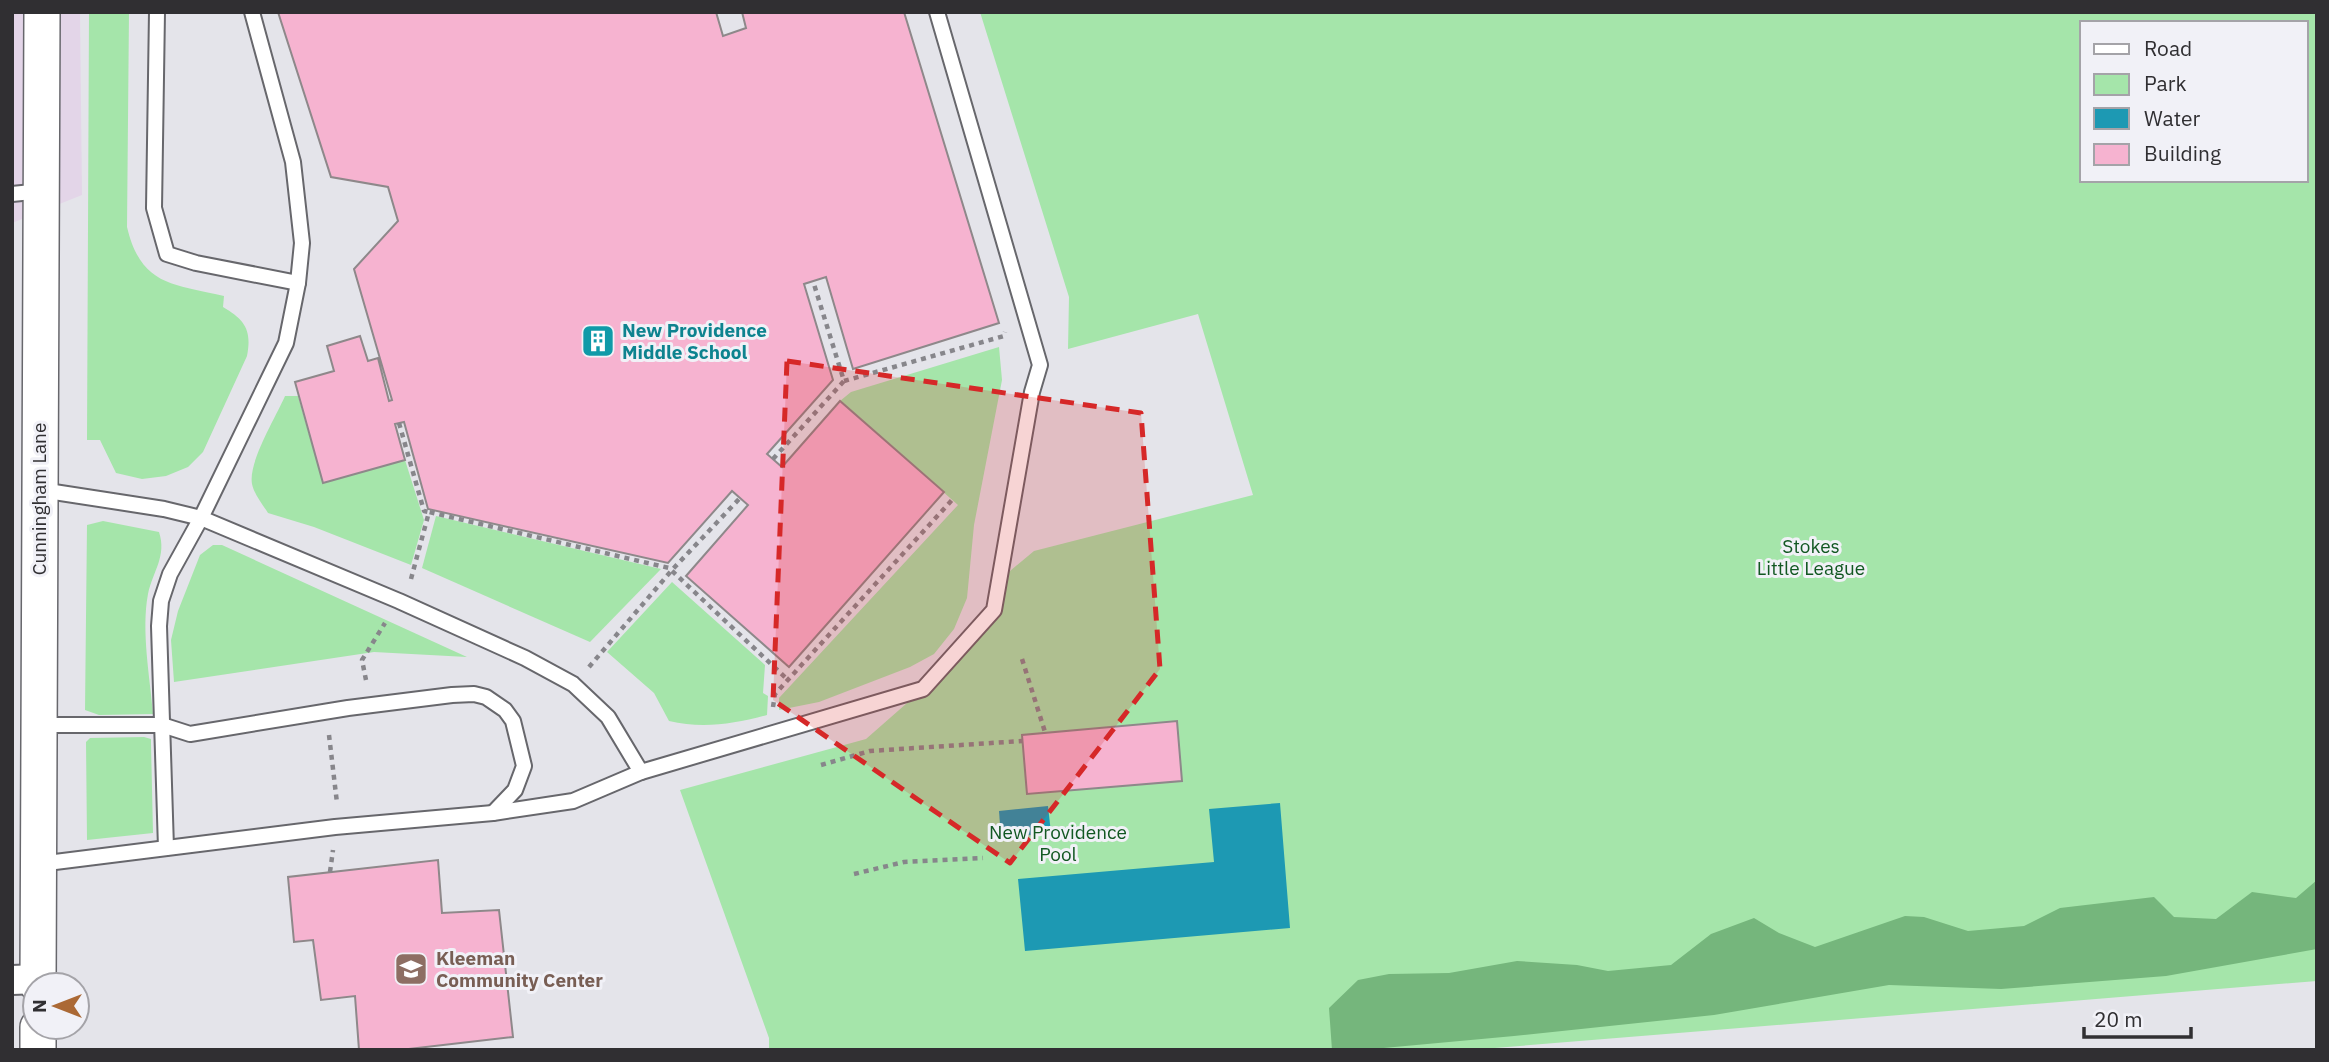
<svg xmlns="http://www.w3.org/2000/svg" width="2329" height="1062" font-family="'IBM Plex Sans',sans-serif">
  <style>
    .commercial { fill: #e3d5e8 }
    .green { fill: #a5e5aa; fill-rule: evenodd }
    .forest { fill: #75b67c }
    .water { fill: #1d99b3 }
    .building { fill: #f6b3d0; stroke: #8e888a; stroke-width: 2 }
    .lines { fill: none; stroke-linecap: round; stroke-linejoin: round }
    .service-casing { stroke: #67676c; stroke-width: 18 }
    .minor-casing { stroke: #67676c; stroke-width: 32 }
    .tertiary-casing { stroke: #67676c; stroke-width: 38 }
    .path { stroke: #87868b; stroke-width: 4.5; stroke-dasharray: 5 5; stroke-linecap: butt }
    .service { stroke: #fff; stroke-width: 14 }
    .minor { stroke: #fff; stroke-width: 28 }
    .tertiary { stroke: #fff; stroke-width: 35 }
    .marked { fill: #d62828; fill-opacity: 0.2; stroke: #d62828; stroke-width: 5; stroke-dasharray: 14 9; stroke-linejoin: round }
    .labels { text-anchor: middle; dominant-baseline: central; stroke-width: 6; stroke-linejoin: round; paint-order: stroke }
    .culture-label { font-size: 19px; font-weight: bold; fill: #0d838f; stroke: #f1f1f7; text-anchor: start }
    .street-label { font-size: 19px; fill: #302f32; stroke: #f1f1f7 }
    .park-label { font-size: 19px; fill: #125822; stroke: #f1f1f7 }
    .education-label { font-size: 19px; font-weight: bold; fill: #785e54; stroke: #f1f1f7; text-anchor: start }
  </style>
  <rect width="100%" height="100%" fill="#e4e4ea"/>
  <path class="commercial" d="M12 12H80L82 195 12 223Z"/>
  <g class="green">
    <path d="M89 12H129L127 227C141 286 173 284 224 296L223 307C245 320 252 330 247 356L203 452 188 467 166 476 142 479 116 473 100 440H87Z"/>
    <path d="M980 12H2317V981L1470 1050H769V1038L680 790 866 739 923 689 994 610 998 581 1034 551 1253 495 1198 314 1068 349 1069 297ZM2082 23H2306V180H2082Z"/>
    <path d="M999 347 1002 380 974 525 967 598 954 629 934 654 910 667 819 702 779 710V698L958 505 840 401 851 392Z"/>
    <path d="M285 396H298L323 483 405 460 424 520 411 565 314 527 268 513C263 505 254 494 252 484 248 462 276 417 285 396Z"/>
    <path d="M436 516 661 569 590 642 422 568Z"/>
    <path d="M103 521 159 532C167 556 153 571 148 594 141 631 150 677 153 714L99 715 85 710 87 525Z"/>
    <path d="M213 545H222L467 657 374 652 174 682 171 640 178 611 200 555Z"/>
    <path d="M672 582 765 665 763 693 768 696 767 715C735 724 702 729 669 721L654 693 607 652Z"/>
    <path d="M144 737 151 739V744L153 833 87 840 86 742 90 738Z"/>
  </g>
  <path class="forest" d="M2317 880V949L2166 976 2001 989 1889 985 1714 1015 1514 1036 1362 1050H1332L1329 1008 1358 980 1389 974 1449 973 1517 961 1577 965 1608 971 1671 965 1711 934 1754 918 1779 933 1815 947 1905 916 1924 917 1968 931 2024 926 2060 908 2154 897 2174 917 2216 919 2252 892 2296 898Z"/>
  <g class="water">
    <path d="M1280 803 1290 928 1025 951 1018 879 1214 862 1209 809Z"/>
    <path d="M1048 806 1051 833 1001 838 999 811Z"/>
  </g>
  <g class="building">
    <path d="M278 12H716L723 36 746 28 742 12H904L999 323 853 369 826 277 804 284 833 380 767 454 782 467 840 401 944 492 789 667 686 576 748 505 732 491 668 563 428 509 404 422 395 424 405 460 323 483 295 382 334 371 327 346 360 336 368 361 378 358 389 401 392 400 354 269 398 221 388 187 331 177Z"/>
    <path d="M1177 721 1182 781 1027 794 1022 735Z"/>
    <path d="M438 860 442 913 499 910 513 1037 400 1050H359L355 996 321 1000 313 940 294 942 288 877Z"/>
  </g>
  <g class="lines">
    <defs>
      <g id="service">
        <path d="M157 12 154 208 167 254 196 263 298 283"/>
        <path d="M12 194 42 191"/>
        <path d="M41 490 164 509 201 518 399 601 525 658 573 684 608 717 641 772"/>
        <path d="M39 725H162L190 734 348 708 452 695 474 694 486 697 505 710 513 721 524 766 515 790 493 813"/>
        <path d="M166 848 159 626 161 601 170 574 201 518 286 343 298 283 302 243 293 162 252 12"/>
        <path d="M39 864 335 827 493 813 573 801 641 772 923 689 994 610 1032 392 1040 365 937 12"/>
      </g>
      <path id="minor" d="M12 980 38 979"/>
      <g id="tertiary">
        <path d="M38 985 42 12"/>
        <path d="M38 1050V1027"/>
      </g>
    </defs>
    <use href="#service" class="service-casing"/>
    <use href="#minor" class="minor-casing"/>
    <use href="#tertiary" class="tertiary-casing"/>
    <g class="path">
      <path d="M844 381 1004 336 1005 332"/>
      <path d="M399 423 424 511 429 512"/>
      <path d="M773 459 844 381 813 281"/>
      <path d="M411 579 429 512 669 568 788 680"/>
      <path d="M1022 659 1045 732"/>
      <path d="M589 667 672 570 740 498"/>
      <path d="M366 680 362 660 385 623"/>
      <path d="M773 707 775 694 952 500"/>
      <path d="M329 735 337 803"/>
      <path d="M821 765 870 751 1022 741"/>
      <path d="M330 872 333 850"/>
      <path d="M854 874 904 862 983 858"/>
    </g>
    <use href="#service" class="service"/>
    <use href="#minor" class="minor"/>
    <use href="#tertiary" class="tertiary"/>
  </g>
  <path class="marked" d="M787 361 1141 413 1160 669 1010 863 773 700Z"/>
  <defs>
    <symbol id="building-square" viewBox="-11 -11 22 22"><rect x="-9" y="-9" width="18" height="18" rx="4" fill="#0f9aa8" stroke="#f1f1f7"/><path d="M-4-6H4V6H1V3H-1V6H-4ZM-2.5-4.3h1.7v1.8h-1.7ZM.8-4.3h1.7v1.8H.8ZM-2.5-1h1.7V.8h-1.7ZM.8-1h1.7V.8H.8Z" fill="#fff"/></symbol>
    <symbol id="school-square" viewBox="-11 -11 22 22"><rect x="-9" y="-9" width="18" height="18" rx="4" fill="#8d6e63" stroke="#f1f1f7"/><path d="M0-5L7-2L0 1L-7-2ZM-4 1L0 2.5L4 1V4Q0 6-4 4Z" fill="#fff"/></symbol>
  </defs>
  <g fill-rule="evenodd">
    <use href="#building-square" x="579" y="322" width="38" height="38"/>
    <use href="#school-square" x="392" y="950" width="38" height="38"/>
  </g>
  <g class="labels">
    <g class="culture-label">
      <text x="622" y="330">New Providence<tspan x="622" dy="22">Middle School</tspan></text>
    </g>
    <g class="street-label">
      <text transform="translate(39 499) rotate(-90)">Cunningham Lane</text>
    </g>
    <g class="park-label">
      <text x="1811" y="546">Stokes<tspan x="1811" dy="22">Little League</tspan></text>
      <text x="1058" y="832">New Providence<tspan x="1058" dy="22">Pool</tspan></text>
    </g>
    <g class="education-label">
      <text x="436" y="958">Kleeman<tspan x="436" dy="22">Community Center</tspan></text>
    </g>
  </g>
  <rect width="2329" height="1062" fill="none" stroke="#302f32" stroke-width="28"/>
  <rect x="2080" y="21" width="228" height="161" fill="#f1f1f7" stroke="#a4a3a8" stroke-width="2"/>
  <rect x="2094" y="44" width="35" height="10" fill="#ffffff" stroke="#a4a3a8" stroke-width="2"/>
  <text x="2144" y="56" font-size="21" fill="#302f32">Road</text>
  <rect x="2094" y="74" width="35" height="21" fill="#a5e5aa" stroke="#a4a3a8" stroke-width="2"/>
  <text x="2144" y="91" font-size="21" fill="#302f32">Park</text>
  <rect x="2094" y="108" width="35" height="21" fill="#1d99b3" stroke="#a4a3a8" stroke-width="2"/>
  <text x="2144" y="126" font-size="21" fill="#302f32">Water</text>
  <rect x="2094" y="144" width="35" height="21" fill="#f6b3d0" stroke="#a4a3a8" stroke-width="2"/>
  <text x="2144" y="161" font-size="21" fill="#302f32">Building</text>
  <g transform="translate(56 1006) rotate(270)"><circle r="33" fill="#f1f1f7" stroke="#a4a3a8" stroke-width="2"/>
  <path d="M0-5L12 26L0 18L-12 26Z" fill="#ab6935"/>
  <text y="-10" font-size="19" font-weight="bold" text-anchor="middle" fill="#302f32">N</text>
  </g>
  <path d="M2084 1027v10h107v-10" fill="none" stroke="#302f32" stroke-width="3.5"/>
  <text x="2094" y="1027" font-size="21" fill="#302f32" stroke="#f1f1f7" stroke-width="5" paint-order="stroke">20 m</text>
</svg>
